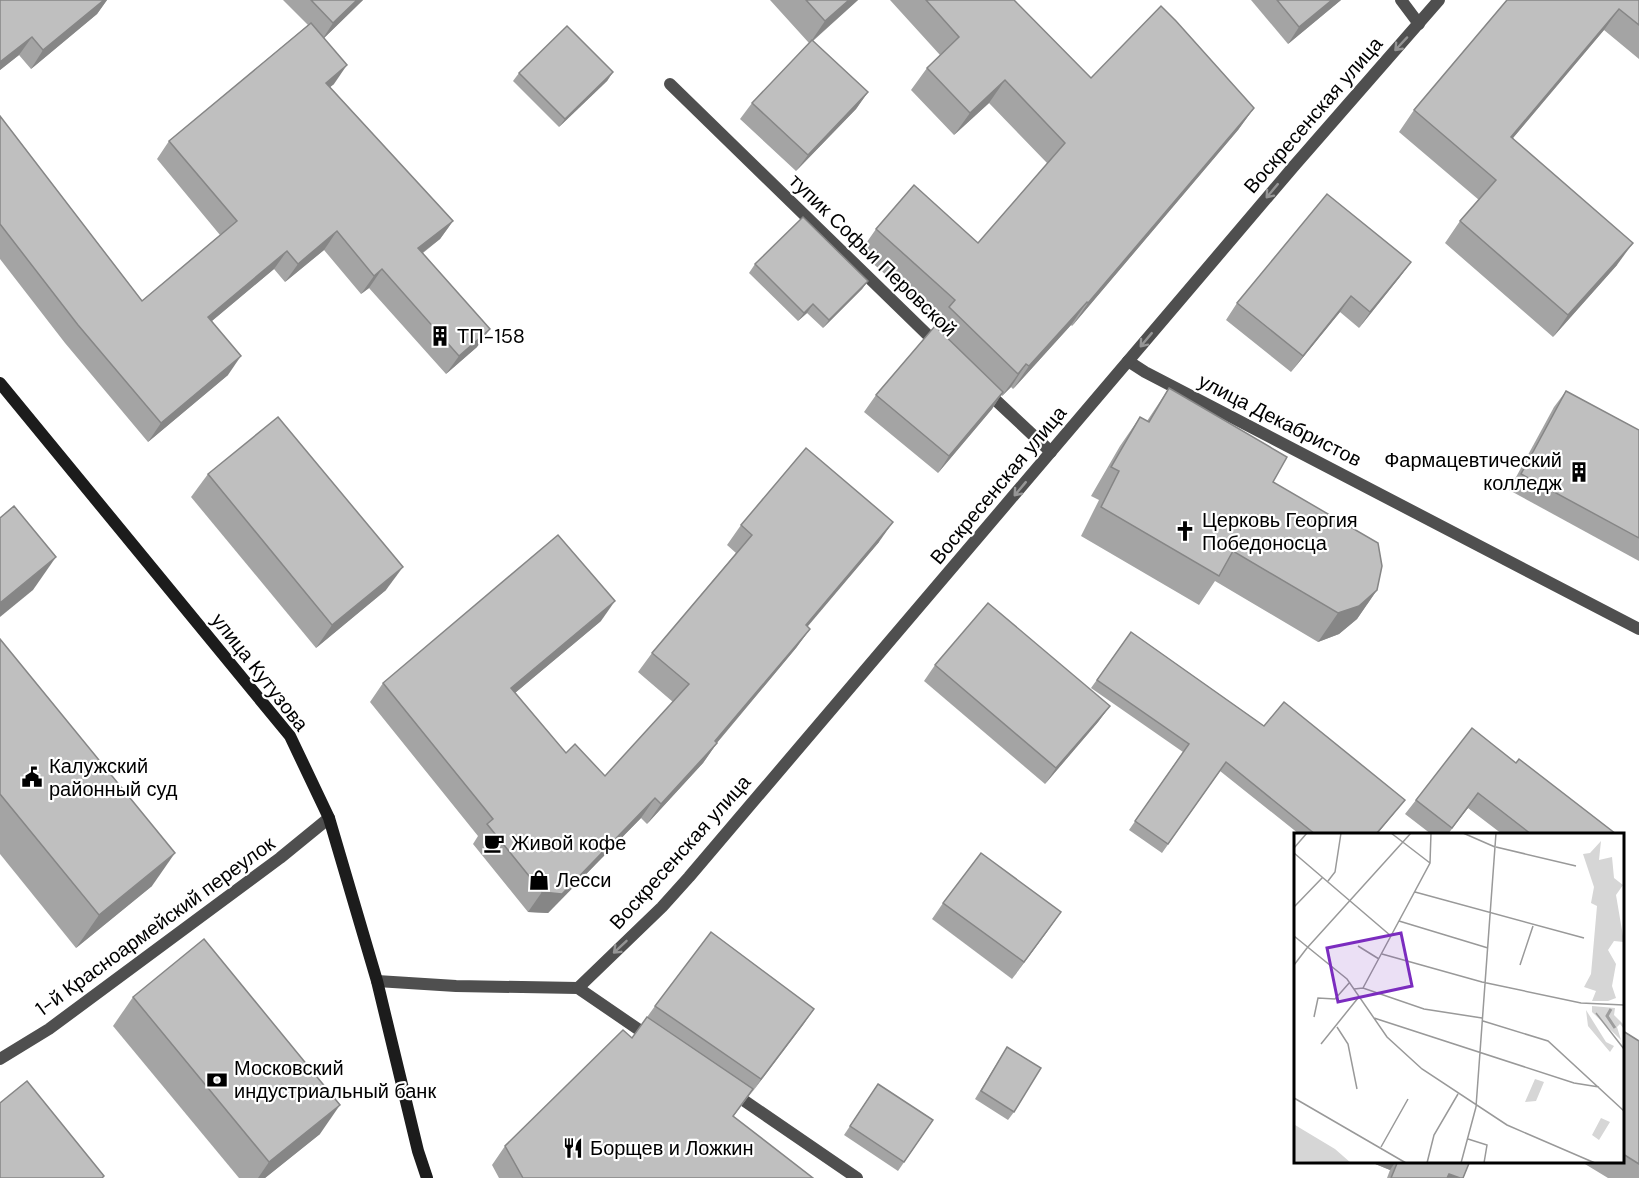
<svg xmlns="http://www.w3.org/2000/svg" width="1639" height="1178" font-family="'DM Sans',sans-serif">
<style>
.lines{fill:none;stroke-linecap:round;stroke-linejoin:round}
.street{stroke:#4f4f4f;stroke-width:12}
.secondary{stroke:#1c1c1c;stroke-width:12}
.wall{fill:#a4a4a4}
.shaded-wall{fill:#868686}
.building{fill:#bfbfbf;stroke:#868686;stroke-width:1.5}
.oneway{stroke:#959595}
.labels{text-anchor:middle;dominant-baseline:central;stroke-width:4.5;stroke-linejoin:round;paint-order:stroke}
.street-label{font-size:20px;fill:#000;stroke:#fff}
.poi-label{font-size:20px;fill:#000;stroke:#fff;text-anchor:start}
.inset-river{fill:none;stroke:#9d9d9d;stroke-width:3}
.inset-road{fill:none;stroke:#999;stroke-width:1.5}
.view{fill:#7b2cbf;fill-opacity:0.15;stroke:#7b2cbf;stroke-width:3}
.inset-edge{fill:none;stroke:#000;stroke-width:3}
</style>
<rect width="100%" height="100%" fill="#fff"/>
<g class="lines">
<g class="street">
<polyline points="1401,0 1419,24"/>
<polyline points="670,84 938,345"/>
<polyline points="1128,361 1145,372 1639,629"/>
<polyline points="987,392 1051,452"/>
<polyline points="377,981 456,986 578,988 651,1038"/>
<polyline points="578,988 662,907 689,877 1294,166 1439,0"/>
<polyline points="0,1059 49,1029 280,858 329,818"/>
<polyline points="733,1093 857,1178"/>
</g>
<polyline class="secondary" points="0,383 290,736 329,818 377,981 418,1151 427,1178"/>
</g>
<g class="wall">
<polygon points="0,0 107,0 97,14 31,69 19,55 0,70"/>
<polygon points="283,0 363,0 324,38 334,84 330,87 453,221 440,239 423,253 477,347 446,374 369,288 361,294 324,250 285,282 274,269 212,321 228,375 148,442 65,343 0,259 0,116 142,301 220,235 157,159 169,141 308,25"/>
<polygon points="770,0 858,0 813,41 868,92 856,109 796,171 740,119 752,103 809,43"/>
<polygon points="890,0 1014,0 1091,78 1254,108 1238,130 1072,326 1071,325 1013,389 1011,387 1002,396 1001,395 992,409 938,473 864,412 876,395 939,322 860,252 876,229 978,243 1048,164 989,103 954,135 911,90 927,68 940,55"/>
<polygon points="1251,0 1341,0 1288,44"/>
<polygon points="1507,0 1639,0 1639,59 1604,30 1513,138 1617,265 1553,337 1445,243 1460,221 1479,200 1399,132 1414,110"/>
<polygon points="613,72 607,81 559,127 513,81 519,73"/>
<polygon points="1411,262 1399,278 1359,328 1340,312 1291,372 1226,320 1237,303"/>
<polygon points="755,264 868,281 862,289 823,328 807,313 798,321 749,273"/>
<polygon points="1169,388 1273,482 1377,590 1357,619 1339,634 1318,642 1215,581 1199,605 1081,536 1099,500 1091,496 1120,446 1140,417 1147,421"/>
<polygon points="1566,391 1639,430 1639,561 1509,490 1554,407"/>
<polygon points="208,474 386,590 316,648 191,497"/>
<polygon points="741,525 879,542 807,626 810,629 796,648 717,743 703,763 647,824 641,818 548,913 528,912 473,844 478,836 370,702 383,683 601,621 515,693 566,753 605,776 673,702 638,672 652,653 736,553 727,545"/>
<polygon points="1131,632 1264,726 1405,800 1377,834 1299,834 1220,771 1162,853 1129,830 1183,752 1091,688"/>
<polygon points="0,639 152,886 76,948 0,854"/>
<polygon points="935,665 1110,706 1098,722 1045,784 924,681"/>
<polygon points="1516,763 1616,834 1502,834 1468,808 1448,834 1431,834 1405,814 1416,800"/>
<polygon points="943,903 1049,929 1012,979 932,919"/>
<polygon points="133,997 320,1134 265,1178 239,1178 113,1026"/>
<polygon points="655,1006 814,1009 733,1117 813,1178 499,1178 492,1165 505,1146 632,1038"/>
<polygon points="1623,1031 1639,1041 1639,1178 1608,1178 1580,1161 1623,1161"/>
<polygon points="1007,1047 1014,1112 1008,1120 975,1099"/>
<polygon points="878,1084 933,1120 898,1171 844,1135"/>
<polygon points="1368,1161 1470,1161 1463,1178 1387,1178 1390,1170"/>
</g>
<g class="shaded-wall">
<polygon points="104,0 107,0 97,14 31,69 43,50"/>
<polygon points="357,0 363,0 322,40 333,23"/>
<polygon points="849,0 858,0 810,43 825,21"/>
<polygon points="1332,0 1341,0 1288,44 1299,27"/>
<polygon points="1619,9 1604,30 1496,158 1511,137"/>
<polygon points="32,37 19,55 0,70 0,62"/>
<polygon points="347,65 334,84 313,101 326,83"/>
<polygon points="613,72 607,81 559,127 565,119"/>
<polygon points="1005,80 989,103 954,135 970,113"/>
<polygon points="868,92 856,109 796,171 808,155"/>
<polygon points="1254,108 1238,130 1072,326 1088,303"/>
<polygon points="453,221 440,239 405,266 418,248"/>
<polygon points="337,231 324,250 285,282 298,264"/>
<polygon points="1633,243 1617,265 1553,337 1568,315"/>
<polygon points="287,251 274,269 195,335 208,317"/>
<polygon points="1411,262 1399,278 1359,328 1370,312"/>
<polygon points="382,269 369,288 361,294 374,276"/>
<polygon points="868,281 862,289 823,328 829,320"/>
<polygon points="1351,296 1340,312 1291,372 1303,356"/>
<polygon points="1087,302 1071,325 1013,389 1029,366"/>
<polygon points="813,304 807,313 798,321 804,313"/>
<polygon points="490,329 477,347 446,374 459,356"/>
<polygon points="241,356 228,375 148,442 161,423"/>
<polygon points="1026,364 1011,387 1002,396 1018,374"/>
<polygon points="1003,392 992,409 938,473 949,456"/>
<polygon points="893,522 879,542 792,645 806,625"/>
<polygon points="56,557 33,590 0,617 0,603"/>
<polygon points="403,567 386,590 316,648 332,625"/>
<polygon points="1377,590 1357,619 1339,634 1318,642 1338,613"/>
<polygon points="615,601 601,621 497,708 511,688"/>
<polygon points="810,629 796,648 709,752 717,743 703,763 647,824 661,804"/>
<polygon points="1110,706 1098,722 1045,784 1056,768"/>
<polygon points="1478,793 1468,808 1447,834 1452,828"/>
<polygon points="655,798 641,818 548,913 528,912 542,892"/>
<polygon points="1405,800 1377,834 1376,834"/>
<polygon points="175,853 152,886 76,948 99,915"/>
<polygon points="1061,912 1049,929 1012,979 1024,962"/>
<polygon points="814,1009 803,1025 750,1095 761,1079"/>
<polygon points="340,1105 320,1134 265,1178 258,1178 269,1162"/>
<polygon points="1368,1161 1396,1161 1390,1170"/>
<polygon points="1449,1174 1460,1178 1446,1178"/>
</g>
<g class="building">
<polygon points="0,0 104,0 43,50 32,37 0,62"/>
<polygon points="311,0 357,0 333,23"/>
<polygon points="806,0 849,0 825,21"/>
<polygon points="926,0 1014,0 1091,78 1161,6 1176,21 1254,108 1088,303 1087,302 1029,366 1026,364 1018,374 949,307 955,300 876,229 914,185 978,243 1065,143 1005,80 970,113 927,68 959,37"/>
<polygon points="1277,0 1332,0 1299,27"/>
<polygon points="1507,0 1639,0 1639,25 1619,9 1511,137 1633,243 1568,315 1460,221 1496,180 1414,110"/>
<polygon points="311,23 347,65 326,83 453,221 418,248 490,329 459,356 382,269 374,276 337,231 298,264 287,251 208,317 241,356 161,423 78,325 0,224 0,116 142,301 237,221 169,141"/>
<polygon points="567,26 613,72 565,119 519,73"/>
<polygon points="812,40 868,92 808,155 752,103"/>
<polygon points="1327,194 1411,262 1370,312 1351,296 1303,356 1237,303"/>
<polygon points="803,217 868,281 829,320 813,304 804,313 755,264"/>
<polygon points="935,326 1003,392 949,456 876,395"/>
<polygon points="1169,388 1287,457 1273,482 1378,543 1382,566 1377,590 1359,606 1338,613 1233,551 1219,576 1101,507 1119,471 1111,467 1140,417 1149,422"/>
<polygon points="1566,391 1639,430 1639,538 1521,474"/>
<polygon points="278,417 403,567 332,625 208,474"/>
<polygon points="806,448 893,522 806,625 810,629 715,741 717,743 661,804 655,798 562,894 542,892 487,824 493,819 383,683 558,535 615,601 511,688 566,753 575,744 605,776 689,684 652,653 752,535 741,525"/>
<polygon points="14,506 56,557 0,603 0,518"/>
<polygon points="988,603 1110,706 1056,768 935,665"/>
<polygon points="1131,632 1264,726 1284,702 1405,800 1376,834 1315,834 1226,762 1168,844 1135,821 1189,744 1097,680"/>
<polygon points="0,639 175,853 99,915 0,794"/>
<polygon points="1472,728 1516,763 1519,759 1616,834 1531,834 1478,793 1452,828 1416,800"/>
<polygon points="981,853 1061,912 1024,962 943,903"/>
<polygon points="711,932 814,1009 761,1079 655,1006"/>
<polygon points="204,939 340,1105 269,1162 133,997"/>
<polygon points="647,1017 753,1089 733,1116 813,1178 523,1178 505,1146 623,1030 632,1038"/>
<polygon points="1623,1031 1639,1041 1639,1164 1623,1154"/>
<polygon points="1007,1047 1041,1068 1014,1112 981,1091"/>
<polygon points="27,1081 104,1176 102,1178 0,1178 0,1103"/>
<polygon points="878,1084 933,1120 904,1162 850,1126"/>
<polygon points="1398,1161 1470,1161 1463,1178 1460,1178 1449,1174 1447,1178 1391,1178"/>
</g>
<defs><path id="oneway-shaft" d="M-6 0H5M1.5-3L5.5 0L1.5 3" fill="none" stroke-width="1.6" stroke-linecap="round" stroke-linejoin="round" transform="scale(1.5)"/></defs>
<g class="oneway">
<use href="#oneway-shaft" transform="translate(1401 44) rotate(133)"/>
<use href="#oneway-shaft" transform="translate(1272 191) rotate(130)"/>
<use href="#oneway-shaft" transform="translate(1146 340) rotate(130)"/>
<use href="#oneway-shaft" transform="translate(1020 489) rotate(130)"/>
<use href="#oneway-shaft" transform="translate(620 947) rotate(137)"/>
</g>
<defs>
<g id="building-bare" transform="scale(1.62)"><path d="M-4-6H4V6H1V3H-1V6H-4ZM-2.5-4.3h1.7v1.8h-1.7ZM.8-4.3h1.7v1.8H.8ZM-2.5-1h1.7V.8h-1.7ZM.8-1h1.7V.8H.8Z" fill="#000" stroke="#fff" stroke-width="2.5" paint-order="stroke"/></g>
<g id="church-bare" transform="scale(1.62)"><path d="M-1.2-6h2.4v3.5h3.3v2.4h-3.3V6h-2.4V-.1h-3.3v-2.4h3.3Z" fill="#000" stroke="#fff" stroke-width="2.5" paint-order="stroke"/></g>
<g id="civic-bare" transform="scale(1.62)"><path d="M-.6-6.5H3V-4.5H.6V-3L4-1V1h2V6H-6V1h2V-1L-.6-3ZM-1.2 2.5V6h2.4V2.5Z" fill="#000" stroke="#fff" stroke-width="2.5" paint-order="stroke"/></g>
<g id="cafe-bare" transform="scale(1.62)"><path d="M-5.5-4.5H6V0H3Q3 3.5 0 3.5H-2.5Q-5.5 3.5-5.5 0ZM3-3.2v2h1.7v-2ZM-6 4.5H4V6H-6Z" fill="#000" stroke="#fff" stroke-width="2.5" paint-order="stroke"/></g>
<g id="shop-bare" transform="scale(1.62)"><path d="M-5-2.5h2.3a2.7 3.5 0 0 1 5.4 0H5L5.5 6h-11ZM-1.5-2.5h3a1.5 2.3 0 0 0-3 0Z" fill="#000" stroke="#fff" stroke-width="2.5" paint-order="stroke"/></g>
<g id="bank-bare" transform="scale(1.62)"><path d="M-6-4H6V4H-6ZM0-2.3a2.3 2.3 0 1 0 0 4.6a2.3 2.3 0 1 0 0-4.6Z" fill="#000" stroke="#fff" stroke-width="2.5" paint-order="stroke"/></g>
<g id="restaurant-bare" transform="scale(1.62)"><path d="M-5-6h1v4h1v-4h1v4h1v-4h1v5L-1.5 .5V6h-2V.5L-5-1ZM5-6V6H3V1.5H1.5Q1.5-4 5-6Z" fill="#000" stroke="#fff" stroke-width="2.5" paint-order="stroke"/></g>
</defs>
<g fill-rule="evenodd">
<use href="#building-bare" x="440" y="336"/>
<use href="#building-bare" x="1579" y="472"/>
<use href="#church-bare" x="1185" y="531"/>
<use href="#civic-bare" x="32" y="777"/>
<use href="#cafe-bare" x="494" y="843"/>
<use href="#shop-bare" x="539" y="880"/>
<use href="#bank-bare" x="217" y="1080"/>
<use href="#restaurant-bare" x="573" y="1148"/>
</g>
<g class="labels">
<g class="street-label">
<text transform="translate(1313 115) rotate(-49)">Воскресенская улица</text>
<text transform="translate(873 255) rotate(44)">тупик Софьи Перовской</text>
<text transform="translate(1280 420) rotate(27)">улица Декабристов</text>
<text transform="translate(998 485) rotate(-50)">Воскресенская улица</text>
<text transform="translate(260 672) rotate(52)">улица Кутузова</text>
<text transform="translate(680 852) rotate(-48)">Воскресенская улица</text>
<text transform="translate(155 926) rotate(-36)">1-й Красноармейский переулок</text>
</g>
<g class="poi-label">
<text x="457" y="336">ТП-158</text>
<text x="1562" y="460" text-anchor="end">Фармацевтический<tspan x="1562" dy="23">колледж</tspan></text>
<text x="1202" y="520">Церковь Георгия<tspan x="1202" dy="23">Победоносца</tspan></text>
<text x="49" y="766">Калужский<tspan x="49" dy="23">районный суд</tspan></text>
<text x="511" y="843">Живой кофе</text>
<text x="556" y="880">Лесси</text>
<text x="234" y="1068">Московский<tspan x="234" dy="23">индустриальный банк</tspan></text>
<text x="590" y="1148">Борщев и Ложкин</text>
</g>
</g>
<g transform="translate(1294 833)">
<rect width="330" height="330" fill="#fff"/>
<path d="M307 8 305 27 318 24 320 45 329 52 322 62 330 109 320 108 314 117 322 131 318 153 322 165 314 168H298L302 158 290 154 297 141 303 73 297 70 300 54 289 21 296 20ZM298 173 321 175 320 182 330 192V196L326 191 323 194 327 207 298 179ZM292 177 312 209 320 213 316 219 294 193ZM241 246 250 249 242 268 231 269ZM307 285 316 289 305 307 298 302ZM1 292 41 316 57 330 0 328Z" fill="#d6d6d6"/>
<path class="inset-river" d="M317 176 313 183 321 195"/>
<path class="inset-road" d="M97 0 136 30M169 0 201 14M202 14 282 33M0 15 13 0M0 20 97 103M34 48 41 39 47 0M121 59 290 105M0 74 29 44M105 88 194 115M0 103 53 146 93 204 128 236 213 292 301 330M64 113 85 126M13 115 117 0M88 121 188 149 287 170 330 172M0 132 13 115M226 132 239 93M69 155 136 30 137 0M60 156 69 155 130 176 188 185M302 180 330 216M20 184 24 165 41 166 56 149M80 185 280 250 305 254M189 188 254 208 330 278M43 194 54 211 63 256M27 211 64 165M0 265 112 330M182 274 202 0M174 306 193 312 190 330M87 314 114 266M133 330 140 302 164 261M167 330 182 274"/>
<path class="view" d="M107 100 118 153 44 169 33 115Z"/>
<rect width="330" height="330" class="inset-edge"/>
</g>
</svg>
